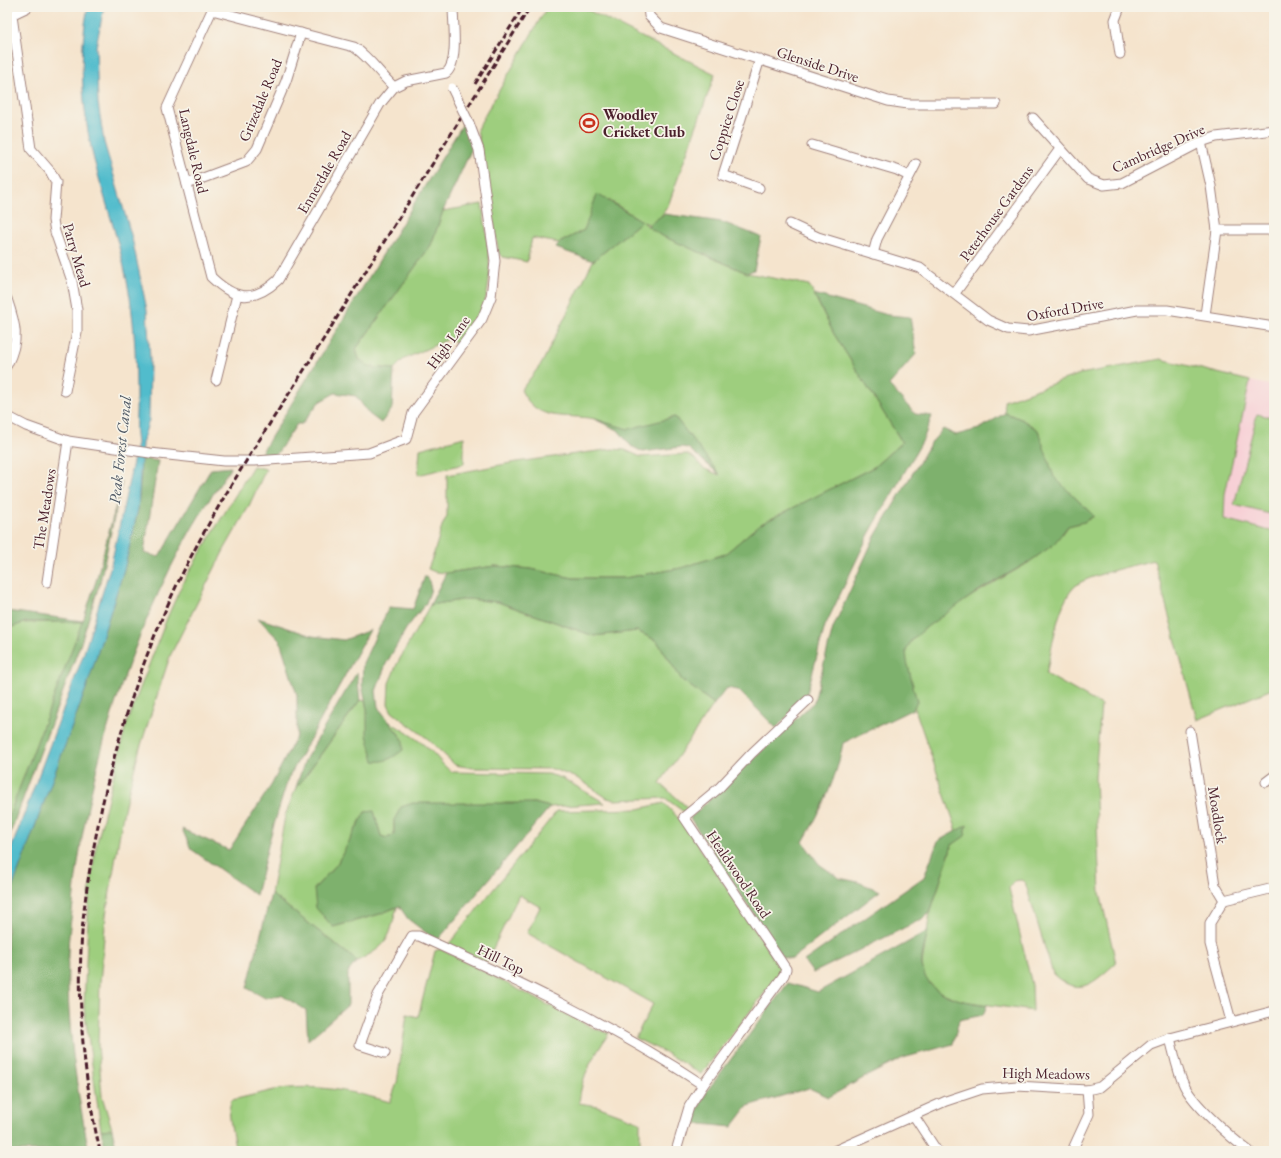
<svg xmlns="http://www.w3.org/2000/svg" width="1281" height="1158" font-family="'EB Garamond',serif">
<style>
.built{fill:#f7cfd5}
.green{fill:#9ece7e;stroke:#747654}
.forest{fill:#7eb16d;stroke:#64684c}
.water{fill:#51bccc;stroke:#4e6e7c}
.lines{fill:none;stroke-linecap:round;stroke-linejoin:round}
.street-casing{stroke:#a0827c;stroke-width:11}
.street{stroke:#fff;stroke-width:9}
.rail{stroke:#4a1f2b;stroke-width:3;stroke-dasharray:6 3;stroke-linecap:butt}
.street-bridge-casing{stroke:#a0827c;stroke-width:11;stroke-linecap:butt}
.street-bridge{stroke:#fff;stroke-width:9}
.labels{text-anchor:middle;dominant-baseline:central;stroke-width:3.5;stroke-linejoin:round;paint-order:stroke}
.street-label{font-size:15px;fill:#4a1f2b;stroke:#f7f3e8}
.poi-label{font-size:15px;font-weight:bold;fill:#4a1f2b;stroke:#f7f3e8;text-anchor:start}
.water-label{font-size:16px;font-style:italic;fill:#4c5663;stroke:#f7f3e8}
</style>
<rect width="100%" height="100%" fill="#f7f3e8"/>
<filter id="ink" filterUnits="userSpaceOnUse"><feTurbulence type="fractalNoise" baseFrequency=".025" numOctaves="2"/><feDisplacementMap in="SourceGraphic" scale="8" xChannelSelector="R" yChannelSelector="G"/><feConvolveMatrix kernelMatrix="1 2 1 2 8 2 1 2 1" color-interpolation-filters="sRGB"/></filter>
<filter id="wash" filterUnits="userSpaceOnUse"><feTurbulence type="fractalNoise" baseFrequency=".012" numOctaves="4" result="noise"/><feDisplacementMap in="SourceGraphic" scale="16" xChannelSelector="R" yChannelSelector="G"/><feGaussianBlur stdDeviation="0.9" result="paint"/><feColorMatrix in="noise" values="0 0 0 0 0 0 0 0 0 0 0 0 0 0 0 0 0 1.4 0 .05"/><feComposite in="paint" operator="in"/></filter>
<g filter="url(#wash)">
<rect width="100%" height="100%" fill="#f5e4cd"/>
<polygon class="built" points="1250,381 1274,386 1274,532 1224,519 1225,494"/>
<g class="green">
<path d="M547 7H582L715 74 668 206 654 226 643 222 660 235 747 273 809 285 834 334 902 442 874 467 759 525 725 554 681 568 625 578H573L531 569 495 566 446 573 435 572 428 569 434 553 442 526 447 516V475L516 462 613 449 625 450 641 457 687 454 694 458 703 468 719 475 675 417C664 420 637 430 627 429 617 428 606 422 595 419 564 413 538 424 521 390L542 363 593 261 642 221 607 199 584 230 559 243 532 238 527 262 503 257 499 254 477 129Z"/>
<path d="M482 204C488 242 497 283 478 318 472 328 464 337 457 345L451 338 404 359 394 369 370 367 359 359 356 349 431 245 443 211Z"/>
<path d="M1161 359 1250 381 1225 494 1224 519 1274 532V691L1272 689 1197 720 1154 560C1132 566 1102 572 1081 582 1058 593 1052 651 1046 674L1101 705 1095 777 1100 893 1116 963C1094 982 1080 999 1053 974L1025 882 1021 880 1014 881 1009 888 1032 985 1033 1011 961 1001 936 990 924 977 922 963 930 913 952 845 964 836 967 826 957 831 914 706 917 702C913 689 904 664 906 651 911 627 1005 577 1028 563 1041 554 1053 542 1065 531L1068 526 1084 522 1094 516 1053 477 1038 430 1021 419 1005 413 1004 401 1080 374Z"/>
<polygon points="1257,414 1274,418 1274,515 1234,505"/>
<polygon points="464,437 464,464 418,475 420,449"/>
<polygon points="253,466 266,469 248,508 224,550 170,656 139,751 124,809 106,915 100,983 98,1044 102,1096 112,1129 101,1130 84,1007 89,897 95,851 126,725 167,618 184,580"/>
<polygon points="468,599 498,602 594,636 637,631 657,641 682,680 714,704 660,783 688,808 684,812 665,798 615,800 607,798 579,779 553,769 473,768 455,765 428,739 392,712 388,704 389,683 397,664 430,605"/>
<polygon points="83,621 7,821 7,628 24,623"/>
<path d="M360 700 365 701 367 709 403 739 388 721C403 730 418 739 430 750 439 758 443 767 453 772L548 774 562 778 605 803 550 807 534 803 394 820V835L387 838 381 836 374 812H365L337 864 314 889 333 927 380 914 397 907C388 941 389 945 357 961L271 894 285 816 295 790Z"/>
<polygon points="664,803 684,824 780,968 777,977 701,1074 664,1052 635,1038 653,1004 527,933 540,907 519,895 486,963 448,945 557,811 638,809"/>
<path d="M440 949 595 1029 609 1033C593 1059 582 1072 579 1103L597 1106 640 1122V1151H235C235 1138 225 1111 232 1100 246 1097 260 1093 274 1090 313 1083 352 1091 390 1102L397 1083 407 1014 418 1017 435 951Z"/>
</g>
<g class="forest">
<polygon points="464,122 473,146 443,211 431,245 356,349 359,359 370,367 394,369 392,409 381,423 369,414 356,396 335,393 319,402 302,424 297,424 276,455 260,455"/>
<polygon points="597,194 642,221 593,261 556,248 559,243 584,230"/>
<polygon points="664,214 722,222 761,237 754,270 747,273 660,235 647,226"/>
<polygon points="814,294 888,315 910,317 916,354 889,385 915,414 932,416 923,440 869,534 825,626 806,697 776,728 738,690 727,688 714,704 682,680 657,641 637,631 594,636 498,602 468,599 430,605 446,573 495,566 531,569 573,578 625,578 681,568 725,554 759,525 874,467 902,442 834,334"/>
<path d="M1005 413 1021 419 1038 430 1054 477 1094 516 1084 522 1068 526 1053 545 1029 562 980 590 928 626 911 641 906 651 907 661 917 702 913 709 843 743C837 778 821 811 803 842L819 864 839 878 858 882 880 891 792 959 782 957 690 818 814 702 833 628 874 538 930 444 943 429 956 435 979 429Z"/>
<polygon points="675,417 720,475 688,448 681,447 643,452 631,446 618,430 594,419 628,429"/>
<path d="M140 458 158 461 144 553 159 557 211 469 231 467C218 487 204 507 192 528 129 637 85 778 73 904 71 920 68 937 68 954 66 1020 76 1087 89 1151H7V902L87 686 125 566 138 509 141 473Z"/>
<polygon points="122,482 100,582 81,643 7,842 7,821 82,622 26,622 7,629 7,611 83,621 96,581"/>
<path d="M425 576 429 581 431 589 426 603 406 629 386 664 376 691 378 707 403 740V750C394 757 385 763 374 761L367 735V709L362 685 363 663 389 607 413 609Z"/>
<polygon points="258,618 312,636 344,640 370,630 288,779 270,838 256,895 191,849 182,829 229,850 272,784 297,735 297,695 280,641"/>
<polygon points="357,672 360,700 295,790 305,760"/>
<polygon points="413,803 534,803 550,807 437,941 408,919 399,906 380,914 333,927 316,908 314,889 337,864 365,812 374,811 381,836 387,838 394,835 394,820 401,807"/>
<polygon points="967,825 965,836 952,845 930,913 924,918 813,973 804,961 924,877 938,841"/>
<polygon points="271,894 357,961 348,972 348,1005 308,1040 306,1010 281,995 265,998 247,988"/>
<path d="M928 931C926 942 921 955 922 965 925 996 962 1001 987 1005L983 1015 959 1020 953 1044 903 1058 867 1076 829 1097 809 1088 748 1106 732 1127 691 1123 707 1091 788 983 818 992Z"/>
<polygon points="112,1129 117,1151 106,1151 101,1130"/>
</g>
<path class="water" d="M88 7H104L96 47 98 103 104 142 132 238 147 310 150 359 149 420 142 443 138 509 125 566 87 686 7 902V860L83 656 111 565 137 443C134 428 137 413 136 398 136 365 135 330 130 298 123 251 106 206 94 160 82 113 78 54 88 7Z"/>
</g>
<g filter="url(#ink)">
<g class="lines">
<g class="street-casing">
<g id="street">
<path d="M212 7V10L167 108 211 277C235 300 253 303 278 280L380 104 394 87 406 81 446 73C459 63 453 23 453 7"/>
<polyline points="648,7 649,16 661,28 888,101 908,104 996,104"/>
<polyline points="1120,7 1115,20 1120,54"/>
<path d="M212 10 354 47C370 58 380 74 394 87"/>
<polyline points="12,16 31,149 50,171 56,182 53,220 55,232 72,281 77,310 77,332 65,391"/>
<polyline points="7,17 28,7"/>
<polyline points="1033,118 1088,179 1104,185 1122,183 1201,142 1216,137 1274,130"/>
<polyline points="1201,142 1211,186 1217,230 1205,315"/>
<polyline points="812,145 897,170 909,176"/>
<polyline points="187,184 246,162 257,149 286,81 301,33"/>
<polyline points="759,188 723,175 760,59"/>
<polyline points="790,224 818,237 920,268 988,320 1008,329 1028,331 1137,310 1167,310 1274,327"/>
<polyline points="1217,230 1274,230"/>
<polyline points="873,254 877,239 916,164"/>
<polyline points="955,293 1060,149"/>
<path d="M7 299C16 325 20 340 7 365"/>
<polyline points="216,380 237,295"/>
<polyline points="7,416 26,426 68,441 150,453 224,461 255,461 369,453 406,439 413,413 482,319 491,297 495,261 479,150 469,123"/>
<polyline points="47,582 68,441"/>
<polyline points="1190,731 1215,885 1224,900"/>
<polyline points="1266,782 1274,776"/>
<polyline points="1231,1021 1210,944 1210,923 1224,900 1274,888"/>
<path d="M1170 1038C1174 1053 1177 1071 1184 1085 1193 1104 1231 1138 1249 1151"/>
<path d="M385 1053 360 1045 378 995 412 936H419C516 980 614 1026 703 1085"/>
<polyline points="914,1116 937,1151"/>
<polyline points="676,1151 689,1107 703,1085 784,975 786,969 684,817 719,788 752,753 808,700"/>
<polyline points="834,1151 946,1101 982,1089 1017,1086 1087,1090 1100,1087 1151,1045 1170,1038 1274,1011"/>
<polyline points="1072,1151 1089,1114 1087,1090"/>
</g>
</g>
<use href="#street" class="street"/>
<g class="rail">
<polyline points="475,84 523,7"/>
<path d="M100 1151C85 1086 78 1017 81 950 83 901 92 854 102 806 119 732 142 660 174 591 215 503 272 422 323 340 392 229 461 118 530 7"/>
</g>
<g class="street-bridge-casing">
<polyline id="street-bridge" points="452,88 469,123"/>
</g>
<use href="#street-bridge" class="street-bridge"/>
</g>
</g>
<defs>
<g id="stadium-ring" transform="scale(1)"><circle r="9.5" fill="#f7f3e8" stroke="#c8321e" stroke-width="1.5"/><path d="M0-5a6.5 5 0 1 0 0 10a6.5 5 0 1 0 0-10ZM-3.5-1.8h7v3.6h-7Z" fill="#c8321e"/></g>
</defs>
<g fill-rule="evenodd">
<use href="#stadium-ring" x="589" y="123"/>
</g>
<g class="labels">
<g class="street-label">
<text transform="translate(818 64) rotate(18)">Glenside Drive</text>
<text transform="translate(260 100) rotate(-67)">Grizedale Road</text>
<text transform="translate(726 120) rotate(-72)">Coppice Close</text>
<text transform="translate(1158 148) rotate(-24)">Cambridge Drive</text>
<text transform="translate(194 151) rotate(77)">Langdale Road</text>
<text transform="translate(324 172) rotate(-60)">Ennerdale Road</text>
<text transform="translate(996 213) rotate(-54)">Peterhouse Gardens</text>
<text transform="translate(77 255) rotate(74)">Parry Mead</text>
<text transform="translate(1065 309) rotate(-10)">Oxford Drive</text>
<text transform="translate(448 342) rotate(-54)">High Lane</text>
<text transform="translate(44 509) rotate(-81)">The Meadows</text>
<text transform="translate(1218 815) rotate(81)">Moadlock</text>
<text transform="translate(739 874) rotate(56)">Healdwood Road</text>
<text transform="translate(501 959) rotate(26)">Hill Top</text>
<text transform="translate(1046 1073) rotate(1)">High Meadows</text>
</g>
<g class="poi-label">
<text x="603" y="114">Woodley<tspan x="603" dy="17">Cricket Club</tspan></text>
</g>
<g class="water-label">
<text transform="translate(120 450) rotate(-84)">Peak Forest Canal</text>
</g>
</g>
<rect width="1281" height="1158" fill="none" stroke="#f7f3e8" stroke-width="24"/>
</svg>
